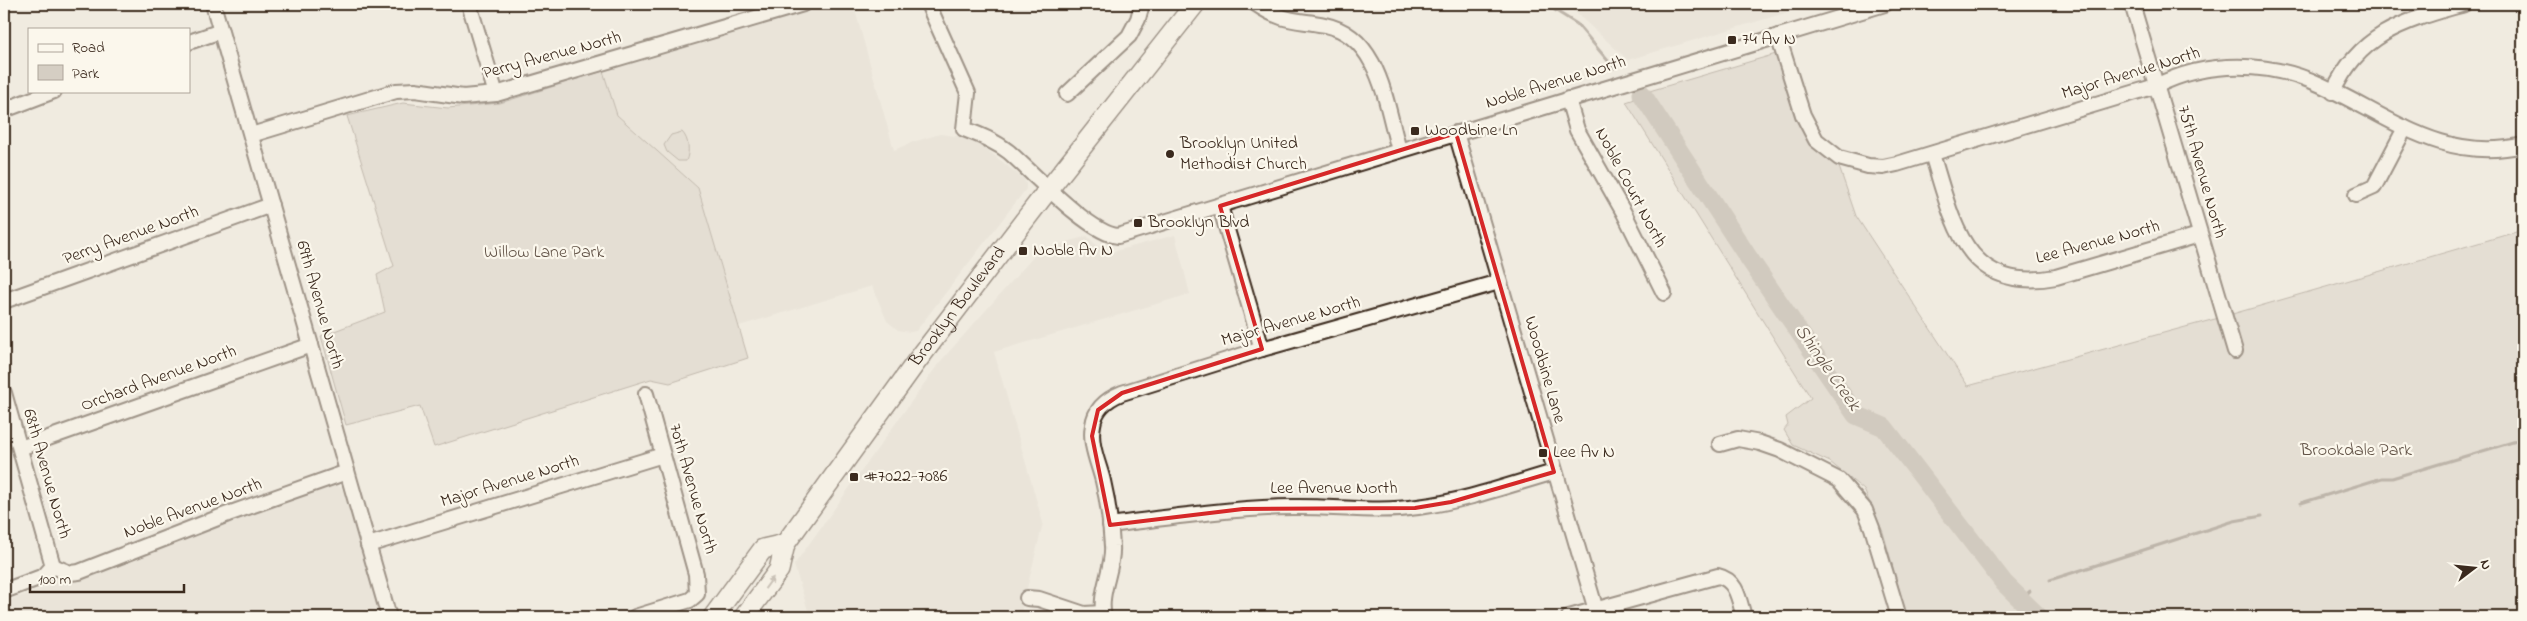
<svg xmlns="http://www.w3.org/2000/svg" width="2527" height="621" font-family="'Indie Flower',sans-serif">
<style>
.built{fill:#e2dcd1}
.green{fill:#d5cec3;stroke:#887c70}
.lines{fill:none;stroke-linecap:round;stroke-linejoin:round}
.stream{stroke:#7f7367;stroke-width:3}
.river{stroke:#aca397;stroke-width:19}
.minor-casing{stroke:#3b2a1e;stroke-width:18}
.major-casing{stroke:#3b2a1e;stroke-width:22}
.minor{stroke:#fbf7ec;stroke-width:14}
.major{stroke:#fbf7ec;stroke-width:19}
.oneway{fill:#9b9085}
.marked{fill:none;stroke:#d62828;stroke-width:4;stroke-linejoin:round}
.poi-dot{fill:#3b2a1e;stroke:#fbf7ec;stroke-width:2}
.labels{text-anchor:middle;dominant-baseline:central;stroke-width:4.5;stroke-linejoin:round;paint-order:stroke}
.poi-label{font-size:18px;fill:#3b2a1e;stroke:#fbf7ec;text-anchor:start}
.street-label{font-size:18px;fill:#3b2a1e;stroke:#fbf7ec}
.park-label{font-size:18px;fill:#625347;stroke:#fbf7ec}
.water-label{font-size:19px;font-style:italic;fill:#635448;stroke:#fbf7ec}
</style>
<rect width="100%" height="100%" fill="#f0ebe0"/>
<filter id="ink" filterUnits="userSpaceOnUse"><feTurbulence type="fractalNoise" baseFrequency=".02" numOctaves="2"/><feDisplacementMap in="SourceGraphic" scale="10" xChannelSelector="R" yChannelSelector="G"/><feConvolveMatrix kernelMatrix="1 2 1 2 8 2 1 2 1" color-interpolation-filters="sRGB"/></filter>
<g filter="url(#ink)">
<g class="built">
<polygon points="832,4 848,4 855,10 894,150 913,142 940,134 963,137 981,145 1024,179 1026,184 1026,189 916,331 910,332 898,330 887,321 872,286 739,326 698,188 617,115 603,71"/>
<polygon points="1561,4 1815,4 1628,60 1576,13"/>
<polygon points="1175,235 1190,294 994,352 1043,523 1020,617 810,617 794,565 939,363 1035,255 1041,250 1087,236 1097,246 1112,252"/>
<polygon points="337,485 343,490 381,617 4,617 4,602 50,586 58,577 70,577"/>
</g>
<g class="green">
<polygon points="1776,54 1795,115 1838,164 1856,216 1968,386 2215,319 2523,230 2523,617 1907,617 1883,532 1864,490 1830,462 1793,445 1784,430 1788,425 1786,417 1811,398 1626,102 1641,97 1639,94"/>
<polygon points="603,71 617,115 698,188 748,358 670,383 651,379 434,447 420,406 346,425 321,336 385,312 377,275 394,266 347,116 403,103 448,108 500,103"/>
<path d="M682 132C689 139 690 152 686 161H678L667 152 664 145 671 135Z"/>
</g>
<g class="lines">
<g class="stream">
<polyline points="1545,4 1577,24 1614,68"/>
<polyline points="2301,503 2382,478 2392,478 2523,439"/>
<polyline points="2050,580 2234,521 2262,516"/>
<polyline points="2020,600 2030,591"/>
</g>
<polyline class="river" points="1642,94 1746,254 1856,415 1884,427 2004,583 2039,617"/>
<g class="minor-casing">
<g id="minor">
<polyline points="213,4 389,617"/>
<polyline points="469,4 496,94"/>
<path d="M928 4 968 93 964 129C980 135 995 141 1009 152 1032 172 1090 234 1118 236L1885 4"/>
<path d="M1256 4C1284 23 1295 19 1325 25 1380 36 1386 106 1399 150"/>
<polyline points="2132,4 2235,351"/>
<path d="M1778 36 1803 115 1816 140 1839 158 1868 166 1883 167 1897 164 2156 86C2207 60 2269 61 2321 85 2389 116 2444 164 2523 145"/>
<polyline points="189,42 221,31"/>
<path d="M2333 92C2360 32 2406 21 2464 4"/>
<polyline points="1067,94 1129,36 1138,19 1142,4"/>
<polyline points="1568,99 1577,130 1624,213 1664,293"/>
<polyline points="4,110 54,91"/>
<polyline points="1456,133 1598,617"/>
<polyline points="251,135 396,91 415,90 463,97 496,94 803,4"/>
<path d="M1932 154C1953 221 1964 294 2056 277L2199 235"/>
<polyline points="2356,195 2374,187 2405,128"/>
<polyline points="1220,206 1262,349"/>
<polyline points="4,301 271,205"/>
<polyline points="4,393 53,566"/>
<polyline points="1720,444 1738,439 1760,443 1780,450 1839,480 1865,510 1872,528 1899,617"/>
<polyline points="20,448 311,345"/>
<path d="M1110 525C1171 517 1231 508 1292 507 1334 506 1376 513 1418 507 1465 501 1509 485 1554 472"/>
<polyline points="368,545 663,455"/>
<polyline points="53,566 70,573 79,572 228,514 347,472"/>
<polyline points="4,591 44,576 53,566"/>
<polyline points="1027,598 1039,599 1084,614 1103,613"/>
<polyline points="635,617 690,600 697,594 696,574 646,394"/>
<path d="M1104 617C1098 593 1114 569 1112 546 1111 525 1108 502 1103 481 1099 464 1089 444 1093 425 1095 409 1107 399 1122 393L1262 349 1499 282"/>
<path d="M1569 617 1718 576C1737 580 1739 600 1744 617"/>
</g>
</g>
<g class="major-casing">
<g id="major">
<polyline points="713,617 763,549 785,544"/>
<path id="s1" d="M744 617 779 570 785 544 917 361 1041 199 1195 4"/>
</g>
</g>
<use href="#minor" class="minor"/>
<use href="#major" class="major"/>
</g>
<defs><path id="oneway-solid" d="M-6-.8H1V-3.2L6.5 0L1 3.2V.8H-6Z" transform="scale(1.25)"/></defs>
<use class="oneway" href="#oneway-solid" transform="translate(769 583) rotate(-54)"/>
</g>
<path d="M0 0H2527V621H0ZM1456 133 1554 472 1451 502 1415 508 1243 509 1110 525 1092 436 1098 410 1122 393 1262 349 1220 206Z" fill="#f0ebe0" fill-opacity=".55" fill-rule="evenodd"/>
<path class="marked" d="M1456 133 1554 472 1451 502 1415 508 1243 509 1110 525 1092 436 1098 410 1122 393 1262 349 1220 206Z"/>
<g class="poi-dot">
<rect x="1727" y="35" width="10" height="10" rx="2.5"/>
<rect x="1410" y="126" width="10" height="10" rx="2.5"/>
<circle cx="1170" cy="154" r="5"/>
<rect x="1133" y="218" width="10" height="10" rx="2.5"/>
<rect x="1018" y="246" width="10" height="10" rx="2.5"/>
<rect x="1538" y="448" width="10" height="10" rx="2.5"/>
<rect x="849" y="472" width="10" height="10" rx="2.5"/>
</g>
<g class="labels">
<g class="poi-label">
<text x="1742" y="40">74 Av N</text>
<text x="1425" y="131">Woodbine Ln</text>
<text x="1180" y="144">Brooklyn United<tspan x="1180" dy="21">Methodist Church</tspan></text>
<text x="1148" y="223">Brooklyn Blvd</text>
<text x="1033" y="251">Noble Av N</text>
<text x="1553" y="453">Lee Av N</text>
<text x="864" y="477">#7022-7086</text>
</g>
<g class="street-label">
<text transform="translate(552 56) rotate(-15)">Perry Avenue North</text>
<text transform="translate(2131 74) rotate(-17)">Major Avenue North</text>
<text transform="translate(1556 83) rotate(-17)">Noble Avenue North</text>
<text transform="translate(2201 172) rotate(74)">75th Avenue North</text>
<text transform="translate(1630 188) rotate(62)">Noble Court North</text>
<text transform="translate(131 236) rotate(-20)">Perry Avenue North</text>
<text transform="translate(2098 243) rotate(-15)">Lee Avenue North</text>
<text transform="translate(319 305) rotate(74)">69th Avenue North</text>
<text stroke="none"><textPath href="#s1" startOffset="379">Brooklyn Boulevard</textPath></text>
<text transform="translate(1291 322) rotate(-16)">Major Avenue North</text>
<text transform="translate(1544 370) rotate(74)">Woodbine Lane</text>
<text transform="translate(159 379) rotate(-20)">Orchard Avenue North</text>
<text transform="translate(46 474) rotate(74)">68th Avenue North</text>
<text transform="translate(510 482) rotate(-17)">Major Avenue North</text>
<text transform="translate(692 489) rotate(74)">70th Avenue North</text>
<text x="1334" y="489">Lee Avenue North</text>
<text transform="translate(193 509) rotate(-20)">Noble Avenue North</text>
</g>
<g class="park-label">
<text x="544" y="253">Willow Lane Park</text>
<text x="2356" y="451">Brookdale Park</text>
</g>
<g class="water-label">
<text transform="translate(1827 368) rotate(55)">Shingle Creek</text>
</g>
</g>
<rect width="2527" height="621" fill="none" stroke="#fbf7ec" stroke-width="20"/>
<rect x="10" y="10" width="2507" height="601" fill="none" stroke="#3b2a1e" stroke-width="2" filter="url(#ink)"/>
<rect x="28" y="28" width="162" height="65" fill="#fbf7ec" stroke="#aea59a"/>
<rect x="38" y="44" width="25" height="8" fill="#fbf7ec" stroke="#aea59a"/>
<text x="72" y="52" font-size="15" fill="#3b2a1e">Road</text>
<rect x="38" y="65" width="25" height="15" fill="#d5cec3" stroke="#aea59a"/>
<text x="72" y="78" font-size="15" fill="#3b2a1e">Park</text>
<g transform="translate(2474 568) rotate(74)" stroke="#fbf7ec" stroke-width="4" paint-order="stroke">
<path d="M0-4L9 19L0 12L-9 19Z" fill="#3b2a1e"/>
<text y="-8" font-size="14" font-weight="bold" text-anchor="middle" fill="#3b2a1e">N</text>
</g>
<path d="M30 584v8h154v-8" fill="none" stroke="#3b2a1e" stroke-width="2.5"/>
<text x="38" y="584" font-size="15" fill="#3b2a1e" stroke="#fbf7ec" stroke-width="4" paint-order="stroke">100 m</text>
</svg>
